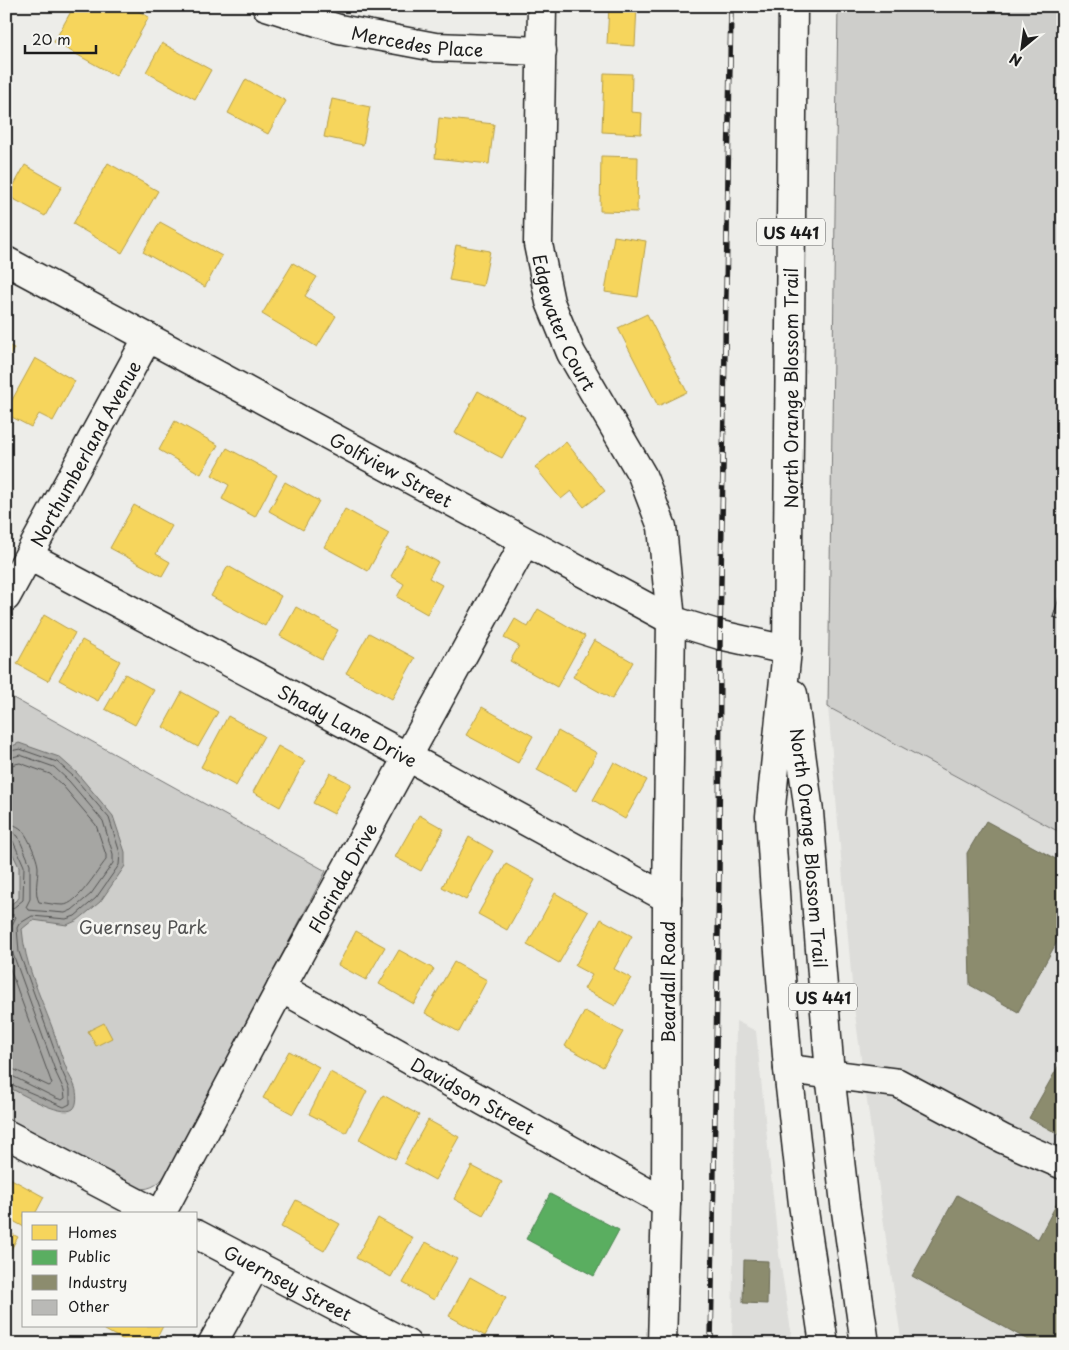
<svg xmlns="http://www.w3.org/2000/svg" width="1069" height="1350" font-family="'Playpen Sans',sans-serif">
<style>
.built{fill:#ddddda}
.green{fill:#cececb;stroke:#757574}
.water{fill:#a6a6a3;stroke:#6f6f6d}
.homes{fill:#f6d55c;stroke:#b59e49}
.public{fill:#5aae61;stroke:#47824c}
.industry{fill:#8c8c6e;stroke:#6a6a55}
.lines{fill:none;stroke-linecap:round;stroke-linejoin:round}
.shore{stroke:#535352;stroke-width:1}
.building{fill:#b9b9b6;stroke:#1c1c1c}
.minor-casing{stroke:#1c1c1c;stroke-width:31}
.major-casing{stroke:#1c1c1c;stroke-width:31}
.minor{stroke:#f6f6f2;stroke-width:28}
.major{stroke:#f6f6f2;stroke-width:28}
.rail-casing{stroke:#1c1c1c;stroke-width:5.5}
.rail{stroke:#f6f6f2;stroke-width:4;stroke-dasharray:11;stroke-linecap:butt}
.labels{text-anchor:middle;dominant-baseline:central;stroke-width:5;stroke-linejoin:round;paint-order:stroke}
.shield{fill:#f6f6f2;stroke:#5d5d5c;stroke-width:1}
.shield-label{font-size:16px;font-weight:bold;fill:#1c1c1c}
.street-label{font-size:18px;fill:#1c1c1c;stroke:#f6f6f2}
.park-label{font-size:18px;fill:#515151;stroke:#f6f6f2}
</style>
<rect width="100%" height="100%" fill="#edede9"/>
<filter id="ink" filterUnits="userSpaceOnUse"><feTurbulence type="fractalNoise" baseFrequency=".02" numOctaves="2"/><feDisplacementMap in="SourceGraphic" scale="10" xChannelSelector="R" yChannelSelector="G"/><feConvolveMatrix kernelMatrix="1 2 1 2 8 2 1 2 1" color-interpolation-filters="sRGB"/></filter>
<g filter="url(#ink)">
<g class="built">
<polygon points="828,707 1063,834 1063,1344 902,1344 887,1246 854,1007"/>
<polygon points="736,1021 756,1031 779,1254 793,1344 732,1344"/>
</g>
<g class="green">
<polygon points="838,6 1063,6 1063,834 828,707"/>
<path d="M6 694 326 871 169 1169C161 1183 153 1190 136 1189L6 1119Z"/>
</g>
<path class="water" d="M19 743 59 757 77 773 113 816 125 852V866L100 902 78 920 67 925 33 920 22 929C25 965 39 993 52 1027 57 1041 61 1056 67 1070 69 1076 73 1081 75 1087 77 1093 78 1105 73 1109 61 1118 19 1092 6 1086V903L10 905 19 898V867L6 840V749Z"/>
<g class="homes">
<polygon points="74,6 129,6 149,17 116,76 54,42"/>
<polygon points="609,6 637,6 635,46 607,44"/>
<polygon points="162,43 211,70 195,99 146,72"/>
<polygon points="604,73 632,74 631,112 642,113 641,134 602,132"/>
<polygon points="246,79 286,101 268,134 228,113"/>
<polygon points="332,99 370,107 363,145 324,137"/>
<polygon points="439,118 494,124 489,164 435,158"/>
<polygon points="601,156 638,157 637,212 600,211"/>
<polygon points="108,163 158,191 122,253 73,224"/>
<polygon points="25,165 62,186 45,216 8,196"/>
<polygon points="160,222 222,256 205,287 143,252"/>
<polygon points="614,236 646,241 638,297 605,292"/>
<polygon points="456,245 490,251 483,286 449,280"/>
<polygon points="293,263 317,277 305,296 336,316 317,347 262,314"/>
<polygon points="647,314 687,392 658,406 618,328"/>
<polygon points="6,344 14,348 6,363"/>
<polygon points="35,358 75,381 53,421 39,414 31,427 6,414 6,411"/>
<polygon points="478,391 525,417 502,458 455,433"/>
<polygon points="175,421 218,445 201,474 159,450"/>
<polygon points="566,442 605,491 584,507 571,491 561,499 535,467"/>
<polygon points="227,448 277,475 255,517 222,499 229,485 212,475"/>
<polygon points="285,482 319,501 303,530 269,511"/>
<polygon points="134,505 172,526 156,554 170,562 162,576 110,548"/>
<polygon points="345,509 389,533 368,571 324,547"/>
<polygon points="6,512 11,515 6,523"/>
<polygon points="408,546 438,562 429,578 442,585 427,614 397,597 404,584 391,576"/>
<polygon points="228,566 281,596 265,626 211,596"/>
<polygon points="296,607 338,630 322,659 280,636"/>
<polygon points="538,609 585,636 557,687 510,661 519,646 504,638 515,619 528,627"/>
<polygon points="44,615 75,633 48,681 17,664"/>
<polygon points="369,633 415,658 392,699 346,673"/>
<polygon points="82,640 120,661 98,701 59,680"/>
<polygon points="594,640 633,662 612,699 573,677"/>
<polygon points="125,674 154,690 135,725 105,709"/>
<polygon points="182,692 218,712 198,747 163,727"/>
<polygon points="482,707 533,736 518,763 466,735"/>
<polygon points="228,716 264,736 236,786 201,767"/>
<polygon points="558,731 597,753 576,791 537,770"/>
<polygon points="278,746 305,761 280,807 253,792"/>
<polygon points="614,762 647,780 625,819 593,800"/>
<polygon points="330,773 351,784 334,814 313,803"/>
<polygon points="419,815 444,829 421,871 395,857"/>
<polygon points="469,837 493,851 466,900 442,887"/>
<polygon points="506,864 535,880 507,930 478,914"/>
<polygon points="555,893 588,912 559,963 527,945"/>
<polygon points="601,919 632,936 614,969 631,978 615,1006 584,989 592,975 575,966"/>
<polygon points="356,931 385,947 366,980 338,965"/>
<polygon points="399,950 434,969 414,1004 379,984"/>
<polygon points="454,962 487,980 459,1032 425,1013"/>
<polygon points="585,1011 623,1032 603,1067 565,1046"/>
<polygon points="104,1023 112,1038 96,1046 88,1031"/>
<polygon points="289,1051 319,1067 293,1114 263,1098"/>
<polygon points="330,1072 367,1091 346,1133 309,1114"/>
<polygon points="383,1095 419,1115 395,1159 359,1139"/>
<polygon points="428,1120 459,1137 435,1180 404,1163"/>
<polygon points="472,1166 502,1182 483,1215 454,1199"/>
<polygon points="6,1176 44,1197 35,1214 24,1214 24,1227 6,1217"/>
<polygon points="296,1200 340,1224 324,1251 281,1227"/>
<polygon points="378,1218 413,1238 391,1277 356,1258"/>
<polygon points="6,1231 18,1237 6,1258"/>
<polygon points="426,1242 457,1259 434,1300 403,1283"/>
<polygon points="470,1277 506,1297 485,1336 449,1316"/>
<polygon points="98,1326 163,1326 154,1344 130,1344"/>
</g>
<polygon class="public" points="550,1194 619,1230 594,1276 526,1239"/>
<g class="industry">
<polygon points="986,821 1063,863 1063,931 1018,1012 970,985 967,853"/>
<polygon points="1063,1058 1063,1129 1060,1135 1029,1118"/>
<polygon points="1063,1192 1063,1344 1035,1344 912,1276 957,1195 1038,1239"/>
<polygon points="744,1260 768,1261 767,1304 743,1303"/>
</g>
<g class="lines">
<g class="shore">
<polyline points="6,752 20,749 57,762 73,776 109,818 120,853 119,865 96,898 75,916 66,919 32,916 19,924 17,928 19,952 62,1071 70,1089 70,1104 64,1107 6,1082"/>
<polyline points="6,759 20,755 54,767 69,781 103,821 113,854 113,863 91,894 72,910 65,913 28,910 26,907 30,899 30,864 18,836 12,832 6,831"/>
<path d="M6 766 20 763 50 774 63 786 96 825 106 855V860C97 871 77 905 63 905 55 905 47 903 39 902 34 892 38 879 38 868 38 859 27 834 21 829 16 825 12 824 6 824"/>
<polyline points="6,838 13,841 24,866 23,900 12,909 6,908"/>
<polyline points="6,915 14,915 16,917 10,929 13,954 56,1073 64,1090 65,1098 62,1100 56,1098 12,1076 6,1076"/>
<polyline points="6,958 52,1084 49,1086 15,1070 6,1068"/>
</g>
</g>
<polygon class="building" points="1061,592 1063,592 1063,620 1053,617"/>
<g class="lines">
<g class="minor-casing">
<g id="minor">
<path id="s1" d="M266 6 339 29 435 47 542 51"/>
<path id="s2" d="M542 6 538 244 550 302 571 353 642 475 662 527 671 620 667 898 666 1203 662 1344"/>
<path id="s3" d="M6 261 671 620 720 635 787 650"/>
<path id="s4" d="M29 556 408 757 667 898"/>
<path id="s5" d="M6 597 148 337"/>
<path id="s6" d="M281 988 666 1203"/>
<polyline points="788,1069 898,1083 1003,1139 1063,1165"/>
<polyline points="6,1134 158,1214"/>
<path id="s7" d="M161 1214 281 988 525 542"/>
<path id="s8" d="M196 1234 407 1344"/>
<polyline points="212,1344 256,1265"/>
</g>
</g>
<g class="major-casing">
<g id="major">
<polyline points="793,6 787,650 770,816 778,938 788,1069 803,1204 824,1344"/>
<path id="s9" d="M793 694 809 812 830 1074 845 1204 865 1344"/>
</g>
</g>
<use href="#minor" class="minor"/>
<use href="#major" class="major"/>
<g class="rail-casing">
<polyline id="rail" points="711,1344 719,875 720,635 731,6"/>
</g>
<use href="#rail" class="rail"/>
</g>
</g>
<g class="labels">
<g class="shield">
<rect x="757" y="218.5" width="68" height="27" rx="4"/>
<rect x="789" y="983.5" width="68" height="27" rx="4"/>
</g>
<g class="shield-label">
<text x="791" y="232">US 441</text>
<text x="823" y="997">US 441</text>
</g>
<g class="street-label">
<text stroke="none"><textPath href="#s1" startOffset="156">Mercedes Place</textPath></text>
<text stroke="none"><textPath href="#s2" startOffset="321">Edgewater Court</textPath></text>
<text transform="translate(790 388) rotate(-90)">North Orange Blossom Trail</text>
<text stroke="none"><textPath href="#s5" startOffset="164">Northumberland Avenue</textPath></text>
<text stroke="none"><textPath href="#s3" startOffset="438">Golfview Street</textPath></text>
<text stroke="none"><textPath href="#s4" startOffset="361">Shady Lane Drive</textPath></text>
<text stroke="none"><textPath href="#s9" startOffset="155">North Orange Blossom Trail</textPath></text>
<text stroke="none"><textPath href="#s7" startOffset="382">Florinda Drive</textPath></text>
<text transform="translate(667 982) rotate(-90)">Beardall Road</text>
<text stroke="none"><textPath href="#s6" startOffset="220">Davidson Street</textPath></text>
<text stroke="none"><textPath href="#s8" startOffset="104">Guernsey Street</textPath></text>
</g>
<g class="park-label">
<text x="143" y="926">Guernsey Park</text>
</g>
</g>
<rect width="1069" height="1350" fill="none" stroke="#f6f6f2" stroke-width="25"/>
<rect x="12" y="12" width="1044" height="1325" fill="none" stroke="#1c1c1c" stroke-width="2" filter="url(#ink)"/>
<rect x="22" y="1212" width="175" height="115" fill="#f6f6f2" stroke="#9f9f9c"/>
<rect x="32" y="1225" width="25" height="15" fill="#f6d55c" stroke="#9f9f9c"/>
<text x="68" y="1238" font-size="15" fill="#1c1c1c">Homes</text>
<rect x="32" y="1250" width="25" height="15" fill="#5aae61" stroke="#9f9f9c"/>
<text x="68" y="1262" font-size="15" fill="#1c1c1c">Public</text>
<rect x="32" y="1275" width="25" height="15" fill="#8c8c6e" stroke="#9f9f9c"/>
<text x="68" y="1288" font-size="15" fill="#1c1c1c">Industry</text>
<rect x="32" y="1300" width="25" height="15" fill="#b9b9b6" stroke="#9f9f9c"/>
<text x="68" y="1312" font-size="15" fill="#1c1c1c">Other</text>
<g transform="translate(1022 48) rotate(209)" stroke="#f6f6f2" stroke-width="4" paint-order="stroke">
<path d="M0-4L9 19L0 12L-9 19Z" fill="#1c1c1c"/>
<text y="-8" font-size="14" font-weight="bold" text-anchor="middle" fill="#1c1c1c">N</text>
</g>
<path d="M25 45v8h71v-8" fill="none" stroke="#1c1c1c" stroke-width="2.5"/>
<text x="32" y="45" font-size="15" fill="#1c1c1c" stroke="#f6f6f2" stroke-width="4" paint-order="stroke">20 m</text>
</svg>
